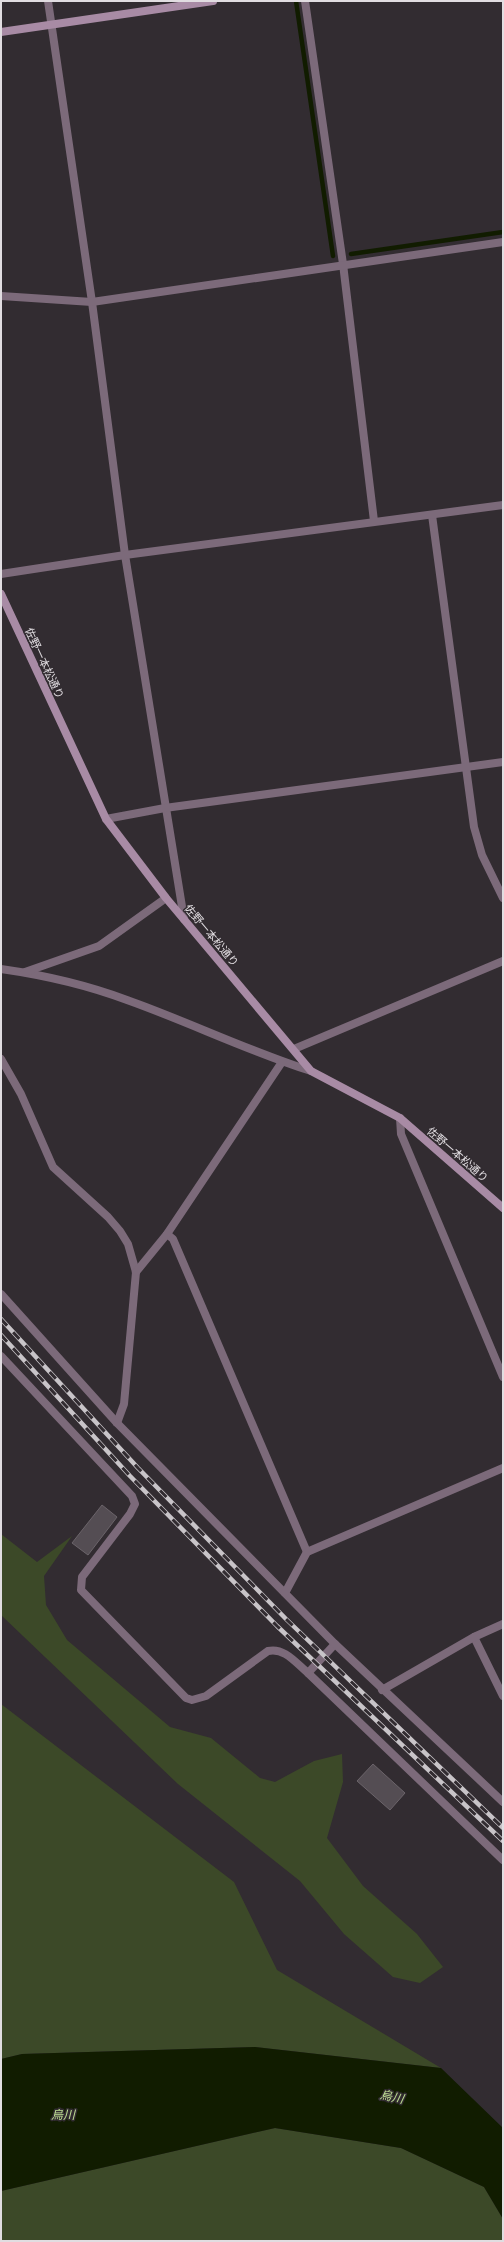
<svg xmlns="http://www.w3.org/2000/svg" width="504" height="2242" font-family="Commissioner,'Noto Sans JP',sans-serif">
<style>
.green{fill:#3c4928}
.water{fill:#111c00}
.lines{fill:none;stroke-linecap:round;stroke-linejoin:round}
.stream{stroke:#111c00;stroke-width:4.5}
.building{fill:#544d53;stroke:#6b646a}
.lane{stroke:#7c6a7a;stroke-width:8}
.street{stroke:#7c6a7a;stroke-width:8}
.secondary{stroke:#a88ba5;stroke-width:8}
.rail-casing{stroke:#c8c4c8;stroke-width:4.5}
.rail{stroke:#322c31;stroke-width:3;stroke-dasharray:9;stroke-linecap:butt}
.labels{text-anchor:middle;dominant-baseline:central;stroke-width:3;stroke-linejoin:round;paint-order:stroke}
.street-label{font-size:11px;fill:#e1dde1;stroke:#322c31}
.water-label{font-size:12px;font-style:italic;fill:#c1e195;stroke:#322c31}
</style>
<rect width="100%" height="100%" fill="#322c31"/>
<g class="green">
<polygon points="1,1534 37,1562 72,1536 44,1576 46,1605 67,1640 170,1727 211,1738 260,1778 275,1782 314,1761 342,1754 343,1782 327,1838 363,1886 417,1934 443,1967 420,1983 393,1977 344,1934 300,1881 178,1784 1,1615"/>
<polygon points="1,1704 234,1882 277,1970 441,2068 255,2047 22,2054 1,2059"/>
<polygon points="275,2128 401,2148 484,2187 503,2219 503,2241 1,2241 1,2191"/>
</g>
<polygon class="water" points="255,2047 441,2068 503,2128 503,2219 484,2187 401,2148 275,2128 1,2191 1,2059 22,2054"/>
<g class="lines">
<g class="stream">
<polyline points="296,1 333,256"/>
<polyline points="351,254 503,232"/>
</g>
</g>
<g class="building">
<polygon points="102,1505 117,1517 88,1555 72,1543"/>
<polygon points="373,1764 405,1793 390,1810 357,1781"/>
</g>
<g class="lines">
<g class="lane">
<polyline points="474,1637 503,1696"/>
<polyline points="308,1673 335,1644"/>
</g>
<g class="street">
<polyline points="48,1 92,302 125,555 184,919"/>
<polyline points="305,1 343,264 374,521"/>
<polyline points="1,296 92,302 503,242"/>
<polyline points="432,515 474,827 482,855 503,898"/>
<polyline points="1,574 125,555 503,505"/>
<polyline points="106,819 165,808 503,762"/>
<path d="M1 969C43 975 87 985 127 1000 189 1022 248 1051 311 1071"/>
<polyline points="25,972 99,946 166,898"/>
<polyline points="294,1049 503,961"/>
<polyline points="1,1059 21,1094 53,1167 108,1217 120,1231 128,1244 136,1272 124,1404 117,1423"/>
<polyline points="400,1118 401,1134 503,1377"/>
<polyline points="167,1234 173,1239 307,1552"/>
<polyline points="136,1272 167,1234 282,1062"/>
<polyline points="1,1294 117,1423 335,1644 503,1802"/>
<path d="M1 1356 132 1496 135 1504 130 1514 82 1577 81 1590 186 1698 192 1700 206 1696 268 1651C284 1647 296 1663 308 1673L503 1860"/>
<polyline points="285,1593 307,1552 503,1468"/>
<polyline points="382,1690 474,1637 503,1624"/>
</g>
<g class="secondary">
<polyline points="1,32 213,1"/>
<polyline points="1,594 106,819 166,898 311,1071 400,1118 503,1208"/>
</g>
<g class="rail-casing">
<g id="rail">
<polyline points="1,1319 138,1468 286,1619 503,1828"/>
<polyline points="1,1335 130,1476 277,1626 503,1841"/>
</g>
</g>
<use href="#rail" class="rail"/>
</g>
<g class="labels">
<g class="street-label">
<text transform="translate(45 663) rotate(65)">佐野一本松通り</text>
<text transform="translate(212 935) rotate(50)">佐野一本松通り</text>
<text transform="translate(458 1154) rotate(41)">佐野一本松通り</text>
</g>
<g class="water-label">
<text transform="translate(392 2096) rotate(11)">烏川</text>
<text x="63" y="2114">烏川</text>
</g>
</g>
<rect width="504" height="2242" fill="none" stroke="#e1dde1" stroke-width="4"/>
</svg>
